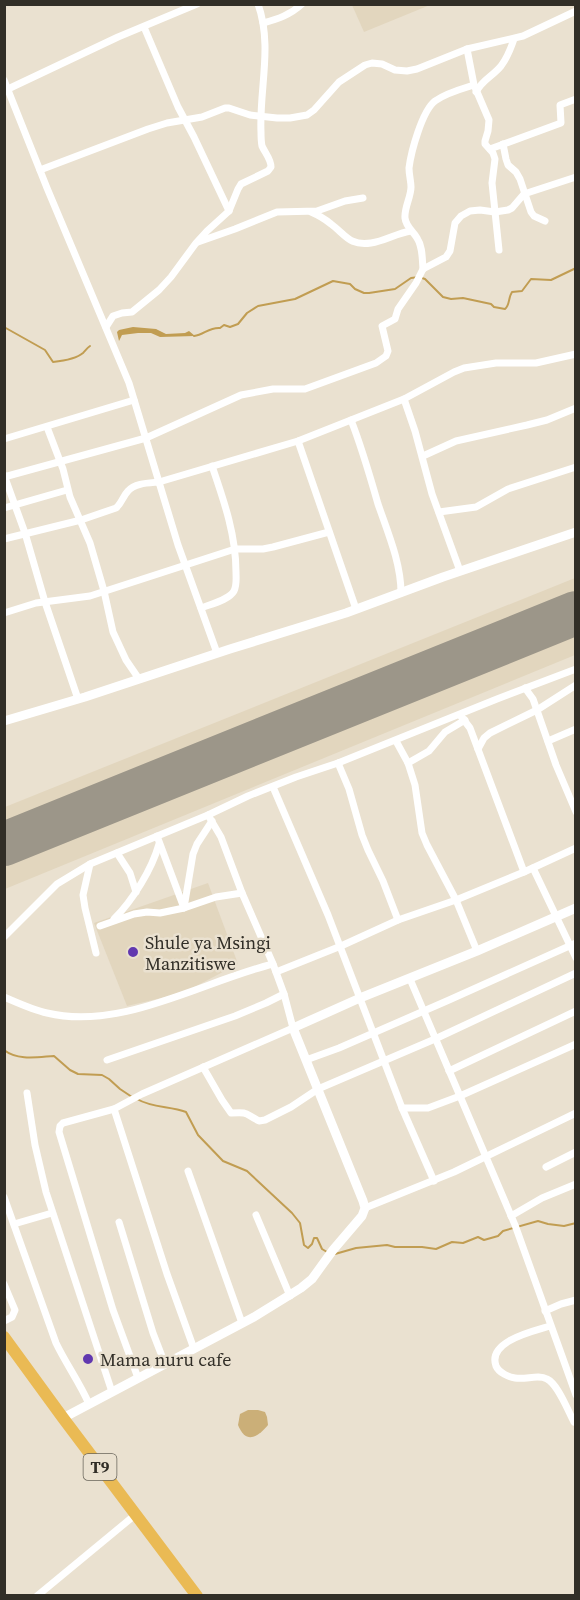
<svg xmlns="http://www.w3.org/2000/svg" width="580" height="1600" font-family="'Source Serif 4',serif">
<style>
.built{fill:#e2d6be}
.green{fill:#cbaf78}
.water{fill:#c19d52}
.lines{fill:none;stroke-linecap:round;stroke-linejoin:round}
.stream{stroke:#c19d52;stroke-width:2}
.runway{stroke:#9c9689;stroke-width:44}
.street{stroke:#fff;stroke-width:7}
.secondary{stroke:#fff;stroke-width:9}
.highway{stroke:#eaba54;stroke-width:12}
.poi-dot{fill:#6138af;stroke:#eae1d0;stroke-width:2}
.labels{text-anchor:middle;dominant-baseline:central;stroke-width:5;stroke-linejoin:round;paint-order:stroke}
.shield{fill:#eae1d0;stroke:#68645a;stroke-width:1.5}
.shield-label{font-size:16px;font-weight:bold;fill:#312e27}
.poi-label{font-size:18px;fill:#312e27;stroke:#eae1d0;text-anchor:start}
</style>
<rect width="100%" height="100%" fill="#eae1d0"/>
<g class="built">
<polygon points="352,5 430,5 364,32"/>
<polygon points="575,578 575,655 5,889 5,807"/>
<polygon points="208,883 238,964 183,993 127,1006 94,923"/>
</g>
<path class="green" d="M248 1410H258L265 1412 267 1417 268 1425C258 1437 246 1445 238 1425L240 1414Z"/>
<polygon class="water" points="133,327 156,329 166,334 185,333 189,331 195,336 160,337 151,333 138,333 122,335 119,341 117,332 119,330"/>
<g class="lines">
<g class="stream">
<path d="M4 327 45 350 53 362C62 361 76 359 83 353 85 351 87 348 90 346"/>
<path d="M194 336C204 335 209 327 220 328L224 325 230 327 238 324 247 313 258 306 295 299 333 281 350 284 355 289 364 293H369L395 289 411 278 419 277 425 279 443 297 451 299 463 298 491 304 494 307 505 309C510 305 508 298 512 292L522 291 531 279 551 280 576 268"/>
<path d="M4 1050C18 1061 38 1057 54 1056L70 1070 78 1074 102 1075 109 1079 120 1089 132 1097"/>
<path d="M137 1099C152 1108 170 1106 186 1112L198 1135 223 1161 247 1171 292 1213 300 1223 304 1245 308 1248 312 1244 314 1238H317L322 1249 327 1252"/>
<polyline points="335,1254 356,1248 387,1245 395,1247 422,1247 436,1249 452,1242 463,1243 478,1237 484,1240 498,1236 503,1231 538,1221 548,1224 564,1226 576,1223"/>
</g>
<polyline class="runway" points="4,844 576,613"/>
<g class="street">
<path d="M263 23C278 19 290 15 302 4"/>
<polyline points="144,27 178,107 194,137 229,211"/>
<polyline points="467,49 474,85 489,120 488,131 485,141 485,144 493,153 495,159 492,183 499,250"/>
<polyline points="4,80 47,188 129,383 178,545 217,653"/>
<polyline points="8,89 118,37 197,4"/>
<path d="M476 92C483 79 492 77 501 66 507 58 511 48 514 39"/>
<polyline points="503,144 506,159 508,165 516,172 520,179 531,212 534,216 545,221"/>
<polyline points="490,149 561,123 560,105 576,99"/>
<polyline points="40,170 148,129 167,123 202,117 225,108 229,108 250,115 277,118 290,118 307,115 314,110 339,82 365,65 372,63 382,64 395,70 407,71 417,69 467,49 523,36 576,11"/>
<path d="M311 212C318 215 325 219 331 224 346 235 349 246 371 243 385 241 397 233 411 231"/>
<polyline points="198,242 235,229 277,212 317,211 345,201 363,198"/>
<path d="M423 269C422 259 423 247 417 238 413 231 406 227 405 218 404 208 411 197 411 187 411 181 409 175 409 168 411 152 422 111 435 101 446 93 461 89 474 85"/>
<path d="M106 327 113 316 122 313 132 312 159 290 171 277 196 243 207 231 229 211 238 189 241 184 268 171 271 167C271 159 265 153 262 146 261 141 261 136 261 132 259 89 273 46 258 4"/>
<polyline points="404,399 415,431 432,494 460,571"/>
<path d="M351 420C362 448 370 476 378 504 388 533 401 563 401 593"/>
<polyline points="47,427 63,469 70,497 90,543 104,591 113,632 126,660 139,679"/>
<polyline points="4,439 134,400"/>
<polyline points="298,441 356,609"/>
<polyline points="423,456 456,441 527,425 547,420 576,408"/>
<polyline points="4,475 25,533 45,602 78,699"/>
<polyline points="4,477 146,438 241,395 273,389 305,389 376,363 386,356 388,351 382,326 395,319 398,309 416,283 423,269 446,257 450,251 455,223 461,216 470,211 480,210 495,212 508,210 512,208 524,194 576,177"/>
<polyline points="4,508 67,490"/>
<polyline points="439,512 476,507 508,489 576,467"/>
<path d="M4 539 81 520 116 508C122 503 123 496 128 491 135 483 149 483 159 482L298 441 404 399 454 372 464 368 496 363H536L576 354"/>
<path d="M201 608C211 604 229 600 234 591 237 585 236 578 236 572 236 535 224 501 212 466"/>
<polyline points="4,613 36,603 90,596 235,549 263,549 273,547 329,532"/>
<polyline points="525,688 533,699 556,765 576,812"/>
<polyline points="460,715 470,728 524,872"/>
<polyline points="396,741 408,763 415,785 422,833 427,845 456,900 477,951"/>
<polyline points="548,741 576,729"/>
<polyline points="478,749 484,738 490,733 537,710 576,685"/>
<polyline points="338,763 349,789 362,835 368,850 383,881 398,920"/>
<polyline points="408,763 429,751 445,732 465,720"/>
<polyline points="273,787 328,915 402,1108 434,1181"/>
<polyline points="157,836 184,908 216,897 242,893"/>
<polyline points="117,853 130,873 136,892"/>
<polyline points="90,864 83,895 85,908 96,953"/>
<polyline points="533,868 576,958"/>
<path d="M114 919C133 900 152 869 159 844"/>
<polyline points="100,926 134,914 147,912 160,913 184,908 193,854 197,844 212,821"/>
<polyline points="4,937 57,884 90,864 208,815 248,796 296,777 338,763 497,699 576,669"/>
<polyline points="276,972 341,946 398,920 456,900 524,872 576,848"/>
<polyline points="410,979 515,1225 576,1395"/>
<path d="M4 997C18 1003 33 1010 47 1013 122 1031 203 981 273 964"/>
<polyline points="107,1060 235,1016 266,1003 284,994"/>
<polyline points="306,1060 339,1048 449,1000 576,943"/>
<path d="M203 1067 222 1100 231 1113C249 1112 244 1113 259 1121L265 1120 291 1107 318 1089 435 1039 576 973"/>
<polyline points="449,1071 576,1011"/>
<polyline points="27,1093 35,1145 46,1192 112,1392"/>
<polyline points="402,1108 428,1108 460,1096 576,1044"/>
<polyline points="114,1109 63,1123 60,1126 59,1132 113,1310 138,1378"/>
<polyline points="546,1167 576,1152"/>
<polyline points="188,1171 242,1323"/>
<path d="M4 1197 56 1343C66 1364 80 1383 89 1404"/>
<polyline points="365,1208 454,1172 576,1113"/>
<polyline points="256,1215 290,1296"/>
<polyline points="511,1216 542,1198 576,1184"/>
<polyline points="119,1222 153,1333 165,1364"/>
<polyline points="14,1224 52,1213"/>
<polyline points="4,1284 15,1310 12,1317 4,1321"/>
<polyline points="545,1311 561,1304 576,1300"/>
<path d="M550 1326C534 1331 487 1341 496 1366 499 1373 509 1377 515 1378 526 1380 538 1374 547 1379 558 1384 568 1411 574 1422"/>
<polyline points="194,1349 167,1274 114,1109 142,1094 293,1028 284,994 273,964 242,893 221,837 208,815"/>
<polyline points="37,1596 135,1515"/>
</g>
<g class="secondary">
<polyline points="4,721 85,697 230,649 346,613 443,577 576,532"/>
<polyline points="63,1418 254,1317 301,1288 312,1279 333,1250 362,1216 365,1208 363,1201 293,1028 360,998 477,951 576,908"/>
</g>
<polyline class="highway" points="4,1337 63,1418 197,1596"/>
</g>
<g class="poi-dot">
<circle cx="133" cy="952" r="6"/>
<circle cx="88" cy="1359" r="6"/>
</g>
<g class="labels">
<rect class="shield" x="83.5" y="1454" width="33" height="26" rx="4.5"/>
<g class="shield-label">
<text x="100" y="1467">T9</text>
</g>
<g class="poi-label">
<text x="145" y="942">Shule ya Msingi<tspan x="145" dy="21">Manzitiswe</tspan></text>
<text x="100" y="1359">Mama nuru cafe</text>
</g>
</g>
<rect width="580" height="1600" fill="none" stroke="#312e27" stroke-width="12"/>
</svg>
